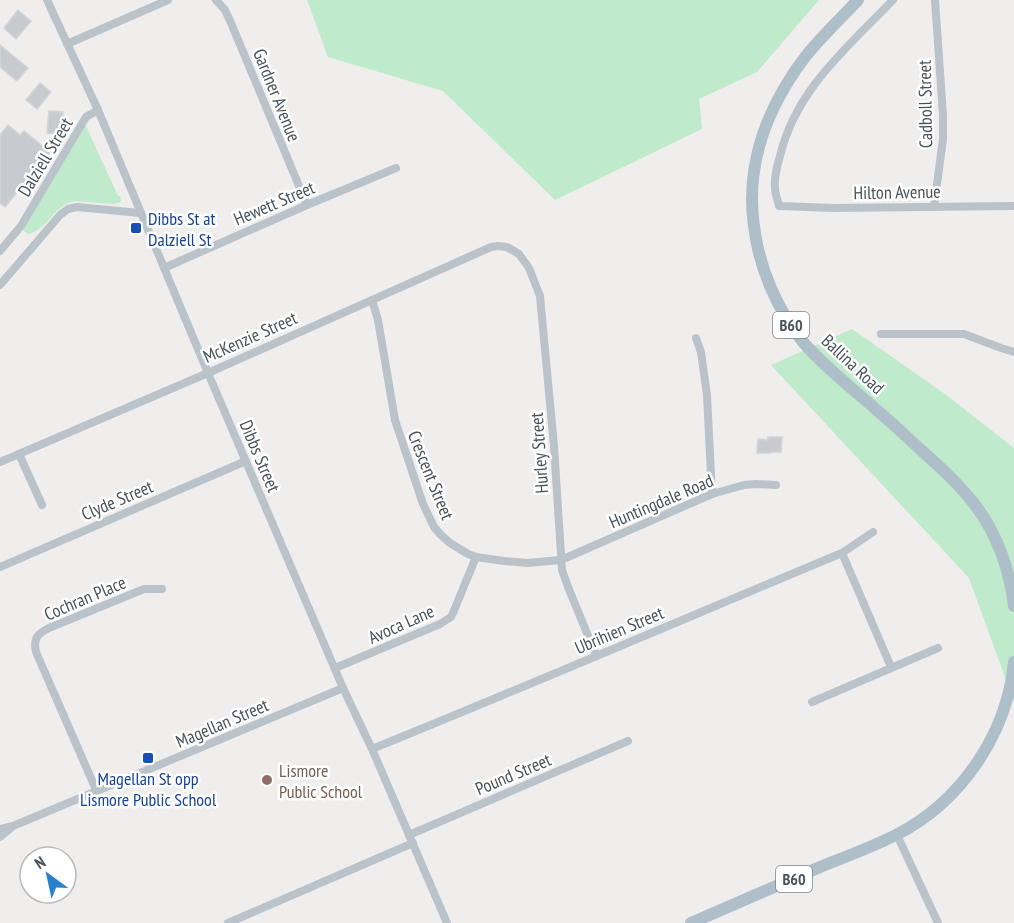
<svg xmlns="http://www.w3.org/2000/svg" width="1014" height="923" font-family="'PT Sans Narrow',sans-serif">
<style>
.green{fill:#bfeacb}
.building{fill:#c7cbd0;stroke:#d2d4d8;stroke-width:1.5}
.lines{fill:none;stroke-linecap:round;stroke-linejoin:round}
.minor{stroke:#bac3c9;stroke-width:8}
.primary{stroke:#afbfca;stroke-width:12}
.transit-dot{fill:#1a4fb4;stroke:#fff;stroke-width:2}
.education-dot{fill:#8d6e63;stroke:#fff;stroke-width:2}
.labels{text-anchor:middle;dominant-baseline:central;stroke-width:5;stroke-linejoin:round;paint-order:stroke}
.shield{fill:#fff;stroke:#7e868b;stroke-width:1.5}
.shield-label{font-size:16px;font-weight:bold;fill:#475259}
.street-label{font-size:18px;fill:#475259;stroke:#fff}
.transit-label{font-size:18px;fill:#164399;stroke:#fff;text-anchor:start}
.education-label{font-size:18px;fill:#785e54;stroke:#fff;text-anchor:start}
</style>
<rect width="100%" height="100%" fill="#f0eded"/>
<g class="green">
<polygon points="307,0 819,0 757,72 699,99 702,129 555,200 443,91 328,57"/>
<path d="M85 124 118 196H120L121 201 119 203 113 204 74 201C54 205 48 230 28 234L23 230Z"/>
<polygon points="852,329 945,394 1014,448 1014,702 969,578 771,365"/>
</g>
<g class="building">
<polygon points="18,10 31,21 16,39 4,28"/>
<polygon points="0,45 28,68 17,81 0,67"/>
<polygon points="40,83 51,92 37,109 26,100"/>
<polygon points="49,111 63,112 61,134 47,133"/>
<polygon points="8,125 20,135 24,131 50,152 5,207 0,203 0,135"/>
<polygon points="768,437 782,437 781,452 771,452 771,453 757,453 758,439 768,440"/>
</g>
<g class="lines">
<g class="minor">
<polyline points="47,0 98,110 208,373 343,688 372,749 447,923"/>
<polyline points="216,0 225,10 231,23 307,205"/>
<path d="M893 0C847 48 796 89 780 156 777 166 774 178 775 188 775 194 778 201 779 206L834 208 1014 206"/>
<polyline points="67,44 168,0"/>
<polyline points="934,207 943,139 943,115 935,0"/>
<polyline points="0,251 21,226 86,117 98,110"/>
<polyline points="164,268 307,205 396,168"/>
<polyline points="0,285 60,215 68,209 77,207 140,213"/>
<polyline points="372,300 378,320 395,420 423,504 434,527 441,535 450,543 468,554 476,557 504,561 527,563 561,560 712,494 744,485 756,484 776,485"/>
<polyline points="881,334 964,334 1001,348 1014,352"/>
<polyline points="696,338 701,352 707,395 712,494"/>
<polyline points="19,454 42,505"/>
<polyline points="0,462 208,373 491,247 498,246 507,247 519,254 529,268 540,296 554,446 562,570 568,587 596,655"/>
<polyline points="842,553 891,667"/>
<polyline points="0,567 246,461"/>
<polyline points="335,668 440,624 451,617 453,613 476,557"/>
<polyline points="812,702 938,648"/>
<path d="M372 749C530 685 686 618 842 553L873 532"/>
<path d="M97 792 36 652C33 639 37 634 49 628L144 589H162"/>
<polyline points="0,829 13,826 343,688"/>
<polyline points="409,835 628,741"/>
<polyline points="897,835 938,923"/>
<polyline points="0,837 12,827"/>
<polyline points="228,923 413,843"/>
</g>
<g class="primary">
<path d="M858 0C840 19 821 37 805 57 768 106 745 164 754 226 759 268 777 309 803 342 821 363 843 381 863 398 883 415 902 432 921 450 940 467 959 484 975 505 997 533 1010 571 1014 606"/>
<path d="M691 923C734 904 777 886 820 867 845 857 872 847 896 835 961 802 1007 734 1014 662"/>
</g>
</g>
<g class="transit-dot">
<rect x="130" y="222" width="12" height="12" rx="3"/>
<rect x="142" y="752" width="12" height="12" rx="3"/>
</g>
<circle class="education-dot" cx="267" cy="780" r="6"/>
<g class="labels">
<g class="shield">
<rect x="773" y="312" width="36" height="26" rx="4.5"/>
<rect x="776" y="866" width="36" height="26" rx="4.5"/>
</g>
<g class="shield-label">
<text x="791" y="325">B60</text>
<text x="794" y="879">B60</text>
</g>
<g class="street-label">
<text transform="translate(277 95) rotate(68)">Gardner Avenue</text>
<text transform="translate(925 104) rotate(-91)">Cadboll Street</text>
<text transform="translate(45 157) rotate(-59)">Dalziell Street</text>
<text transform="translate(897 192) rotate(-1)">Hilton Avenue</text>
<text transform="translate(274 203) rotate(-23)">Hewett Street</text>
<text transform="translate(250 337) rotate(-24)">McKenzie Street</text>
<text transform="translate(853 364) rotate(43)">Ballina Road</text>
<text transform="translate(539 453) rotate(-94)">Hurley Street</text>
<text transform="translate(260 456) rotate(67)">Dibbs Street</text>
<text transform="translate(431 475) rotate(68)">Crescent Street</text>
<text transform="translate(117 500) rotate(-23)">Clyde Street</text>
<text transform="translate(661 501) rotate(-23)">Huntingdale Road</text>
<text transform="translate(85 598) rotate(-23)">Cochran Place</text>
<text transform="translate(401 624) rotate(-24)">Avoca Lane</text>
<text transform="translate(619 630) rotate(-23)">Ubrihien Street</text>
<text transform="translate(222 723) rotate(-23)">Magellan Street</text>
<text transform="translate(513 774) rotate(-23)">Pound Street</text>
</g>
<g class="transit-label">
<text x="148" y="218">Dibbs St at<tspan x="148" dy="21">Dalziell St</tspan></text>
<text x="148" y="778" text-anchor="middle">Magellan St opp<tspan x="148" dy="21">Lismore Public School</tspan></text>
</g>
<g class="education-label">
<text x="279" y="770">Lismore<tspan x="279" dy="21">Public School</tspan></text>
</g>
</g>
<g transform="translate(48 875) rotate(327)"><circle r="28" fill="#ffffff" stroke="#b5babd" stroke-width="1.5"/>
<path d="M0-4.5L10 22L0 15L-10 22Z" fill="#2880cf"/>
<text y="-9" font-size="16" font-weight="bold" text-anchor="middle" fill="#475259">N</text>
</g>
</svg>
